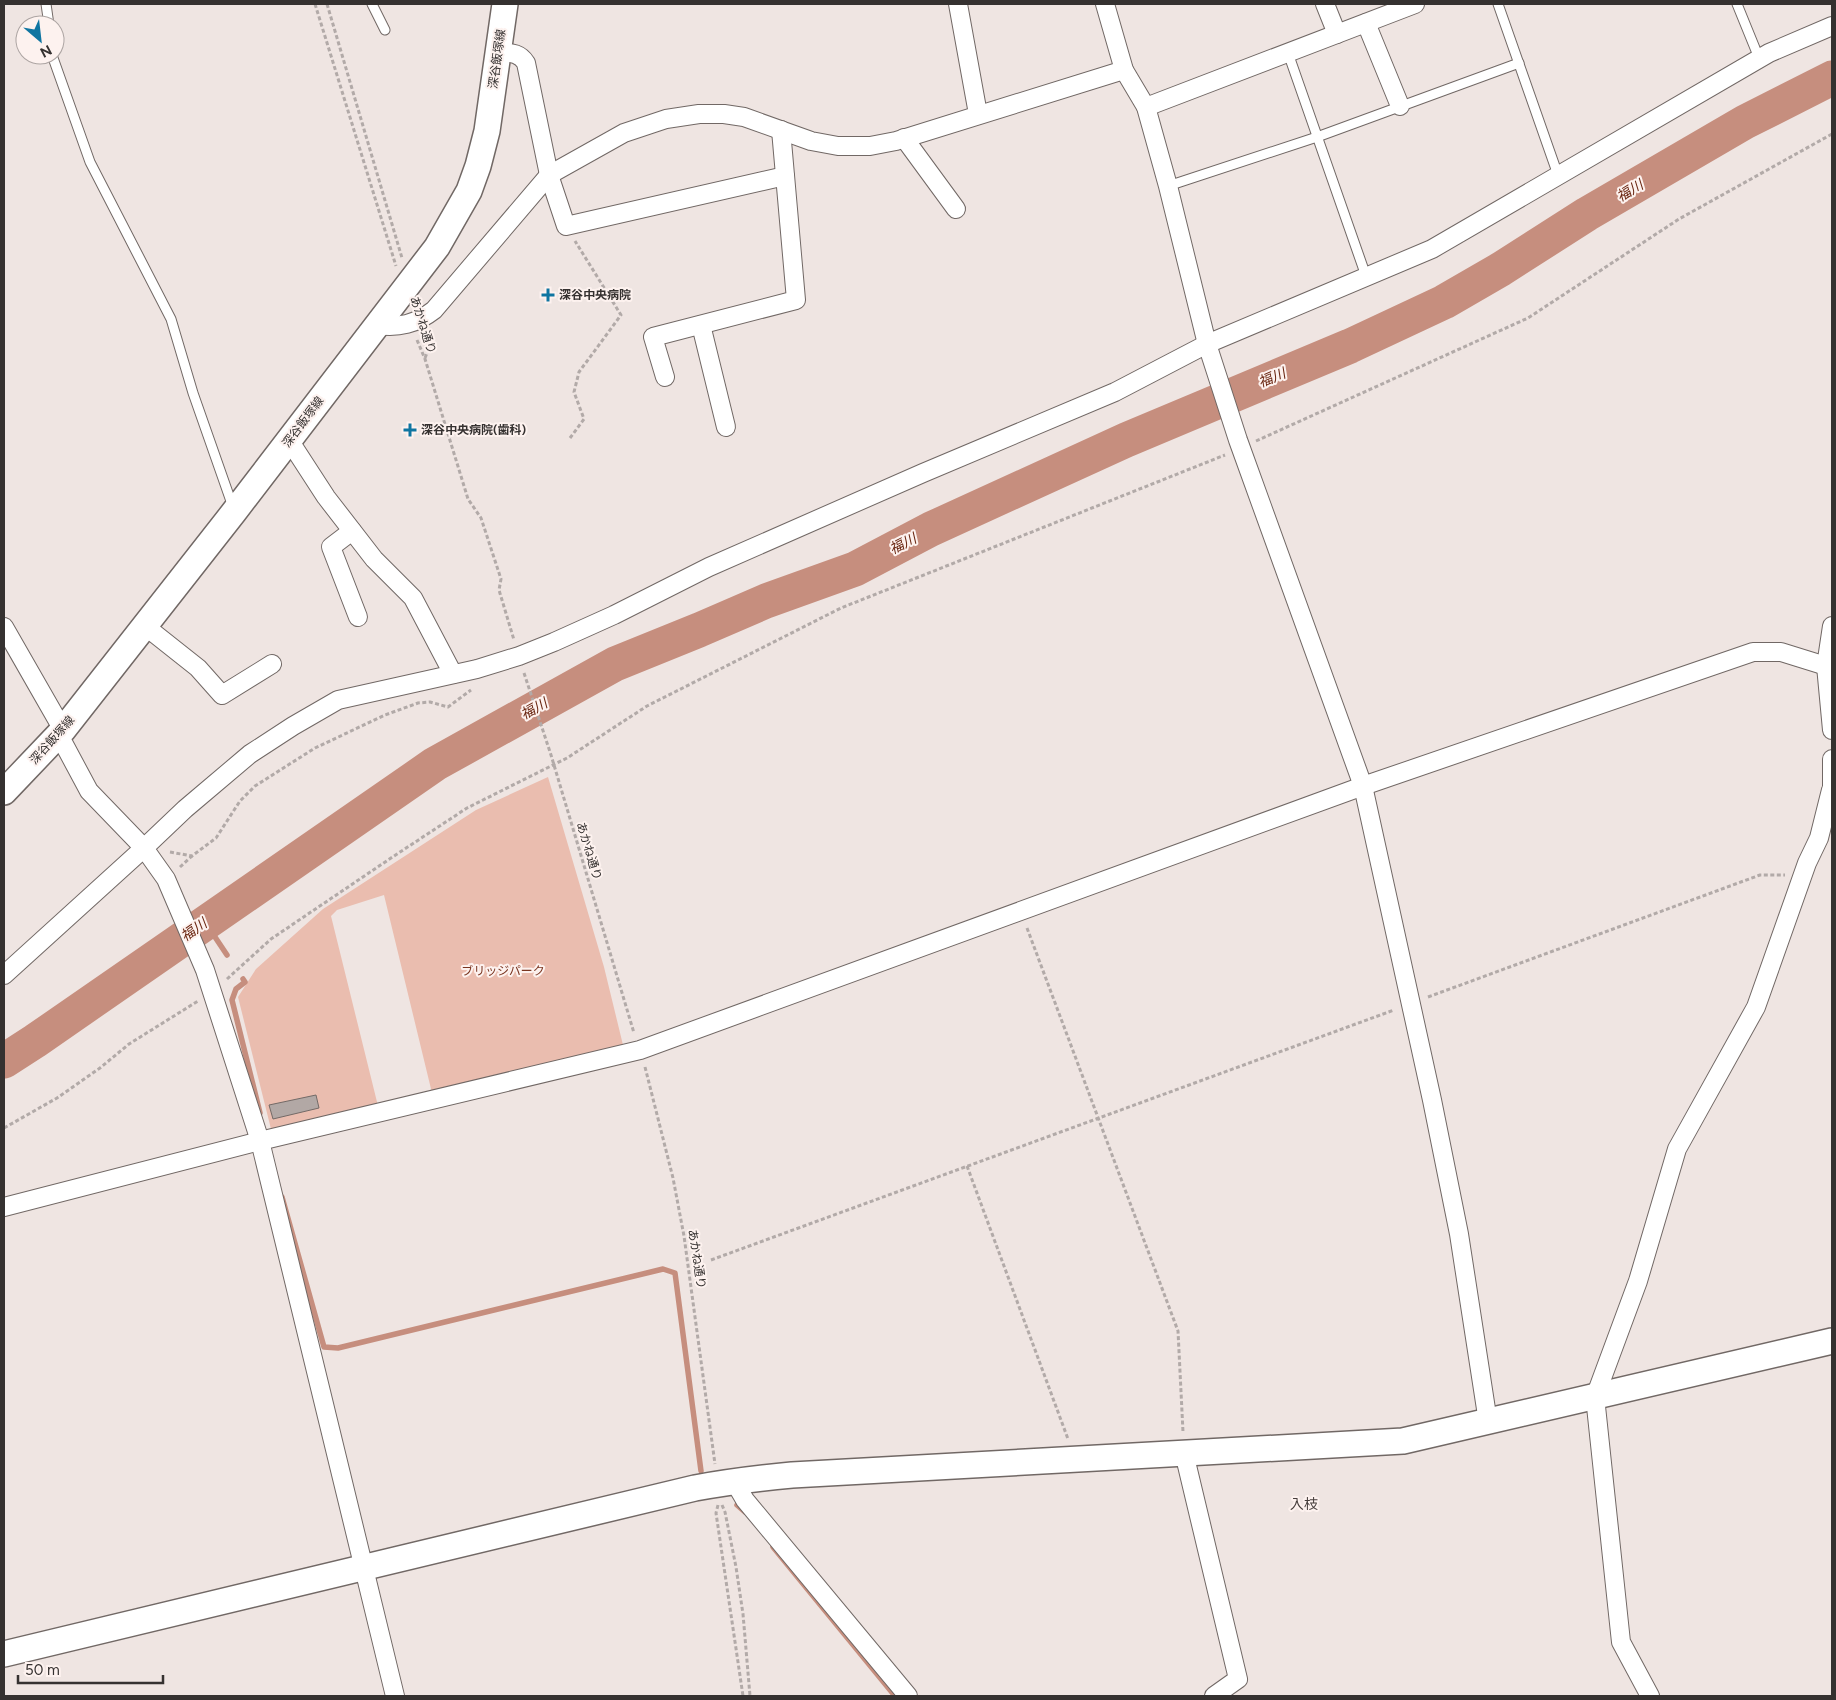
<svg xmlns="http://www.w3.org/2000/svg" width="1836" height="1700" font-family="Figtree,'Noto Sans JP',sans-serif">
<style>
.green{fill:#eabdaf}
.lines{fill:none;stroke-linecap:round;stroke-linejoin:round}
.stream{stroke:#c68e7e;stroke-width:5.5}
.river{stroke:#c68e7e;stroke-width:35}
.building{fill:#b2a8a5;stroke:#736a67}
.lane-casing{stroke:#716865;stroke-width:11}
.street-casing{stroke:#716865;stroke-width:20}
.secondary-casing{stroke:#716865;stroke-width:28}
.path{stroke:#b2aaa8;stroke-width:3;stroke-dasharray:4 2.5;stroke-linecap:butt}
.lane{stroke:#fff;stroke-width:9}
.street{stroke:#fff;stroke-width:18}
.secondary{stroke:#fff;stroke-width:25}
.poi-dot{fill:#0f75a1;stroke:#fdf2ef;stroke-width:2}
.labels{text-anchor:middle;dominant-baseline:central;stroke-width:4;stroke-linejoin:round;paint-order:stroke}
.street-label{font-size:12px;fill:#353130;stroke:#fdf2ef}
.poi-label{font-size:12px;font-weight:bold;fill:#353130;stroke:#fdf2ef;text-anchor:start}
.park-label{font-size:12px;fill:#7a3520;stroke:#fdf2ef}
.water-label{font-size:14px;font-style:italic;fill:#692510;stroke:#fdf2ef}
.neighbourhood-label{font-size:14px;fill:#453d3b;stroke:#fdf2ef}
</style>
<rect width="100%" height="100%" fill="#efe5e2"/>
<polygon class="green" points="548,777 604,967 623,1045 432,1093 384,895 337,910 331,916 378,1106 272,1133 238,997 256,969 323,909 476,810"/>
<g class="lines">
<g class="stream">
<polyline points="205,922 227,955"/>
<polyline points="243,979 245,982 236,989 232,1000 260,1113"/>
<polyline points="282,1197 324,1347 338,1348 663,1269 675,1273 701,1471"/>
<polyline points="737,1505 745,1512"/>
<polyline points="773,1547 895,1696"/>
</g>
<polyline class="river" points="4,1061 35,1041 435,764 615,664 699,630 766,601 855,569 931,529 1126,440 1350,346 1444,302 1501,269 1587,214 1745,122 1832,78"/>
</g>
<polygon class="building" points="316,1095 319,1108 273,1119 269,1105"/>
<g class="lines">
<g class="lane-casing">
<g id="lane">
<polyline points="46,4 49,25"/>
<polyline points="372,4 385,30"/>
<polyline points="1498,4 1558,175"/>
<polyline points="1737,4 1759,58"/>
<polyline points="1288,53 1366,276"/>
<polyline points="52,55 90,162 171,319 193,393 233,507"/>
<polyline points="1168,186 1317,137 1519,63"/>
</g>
</g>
<g class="street-casing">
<g id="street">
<polyline points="958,4 978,114"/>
<polyline points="1105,4 1124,70 1146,107 1168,186 1207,344 1238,440 1363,786 1432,1100 1459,1234 1488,1422"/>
<polyline points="1325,4 1337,34"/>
<polyline points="1366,23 1400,106"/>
<path d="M498 52C510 53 519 52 526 63L549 175 566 226 785 176"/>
<polyline points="1146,107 1415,4"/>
<polyline points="904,138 956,209"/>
<path d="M377 325C399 328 416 324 434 310L549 175 624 133 666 119 699 114H724L744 117 811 141 838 146H870L896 141 1124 70"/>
<polyline points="701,325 726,427"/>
<polyline points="665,377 653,337 796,300 781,130"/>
<polyline points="289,440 326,497 374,559 413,598 453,674"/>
<polyline points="352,531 331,547 358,617"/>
<polyline points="145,626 198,668 222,695 272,664"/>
<polyline points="1832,626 1826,666 1832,730"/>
<polyline points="4,627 63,730"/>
<polyline points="59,735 89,791 144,848 166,879 205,970 260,1141 395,1696"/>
<polyline points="1832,759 1832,798"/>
<polyline points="4,975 144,848 185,809 250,754 293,726 338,700 477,669 519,656 554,642 614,615 709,567 923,473 1115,392 1207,344 1432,249 1769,53 1832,26"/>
<polyline points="4,1207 260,1141 640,1050 1363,786 1753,652 1781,652 1826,666"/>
<polyline points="1184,1453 1238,1679 1214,1696"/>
<polyline points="734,1481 745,1500 908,1696"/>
<polyline points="1650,1696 1621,1642 1595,1397 1638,1281 1677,1149 1756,1007 1807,863 1819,838 1831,790"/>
</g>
</g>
<g class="secondary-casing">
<g id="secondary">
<polyline points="4,792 63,730 234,512 437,247 469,191 478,166 487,131 505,4"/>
<path d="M4 1654 695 1488C728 1482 760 1478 792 1475L1403 1441 1832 1341"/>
</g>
</g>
<g class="path">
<polyline points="315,4 396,266"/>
<polyline points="327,4 402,258"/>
<polyline points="417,340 425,359 468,499 481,518 501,579 499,590 514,640"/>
<polyline points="425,358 429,348 425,336"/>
<polyline points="570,438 584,419 574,392 579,372 621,315 575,241"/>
<polyline points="1256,441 1528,318 1679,219 1832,134"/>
<polyline points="524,673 551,755 634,1033"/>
<polyline points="170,852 192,856 216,838 240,801 255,786 315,748 385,715 418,703 430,702 448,707 471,690"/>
<polyline points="180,867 192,856"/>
<polyline points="1027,928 1178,1331 1183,1432"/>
<polyline points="227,979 271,939 394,856 467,808 567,758 647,706 841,608 1225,455"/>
<polyline points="1428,997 1760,875 1785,875"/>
<polyline points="645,1067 673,1178 684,1236 715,1464"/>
<polyline points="4,1128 57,1098 100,1068 129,1044 198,1001"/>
<polyline points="967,1166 1068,1439"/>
<polyline points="711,1260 1394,1010"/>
<polyline points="718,1505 716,1513 743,1696"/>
<polyline points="722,1505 725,1512 736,1567 743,1614 750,1696"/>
</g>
<use href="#lane" class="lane"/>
<use href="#street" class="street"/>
<use href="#secondary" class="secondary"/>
</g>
<g class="poi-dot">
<path d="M545.5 287.5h5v5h5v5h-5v5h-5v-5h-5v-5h5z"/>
<path d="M407.5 422.5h5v5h5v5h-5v5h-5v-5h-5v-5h5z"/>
</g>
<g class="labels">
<g class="street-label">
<text transform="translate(497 59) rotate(-82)">深谷飯塚線</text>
<text transform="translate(423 325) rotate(72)">あかね通り</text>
<text transform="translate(303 422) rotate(-53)">深谷飯塚線</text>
<text transform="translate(52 740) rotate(-48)">深谷飯塚線</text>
<text transform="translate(589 851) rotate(73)">あかね通り</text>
<text transform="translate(697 1259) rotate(81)">あかね通り</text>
</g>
<g class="poi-label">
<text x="559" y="295">深谷中央病院</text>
<text x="421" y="430">深谷中央病院(歯科)</text>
</g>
<g class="park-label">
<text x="503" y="971">ブリッジパーク</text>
</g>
<g class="water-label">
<text transform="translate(1630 191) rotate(-31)">福川</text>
<text transform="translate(1272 378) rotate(-23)">福川</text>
<text transform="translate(903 544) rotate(-27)">福川</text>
<text transform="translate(534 709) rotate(-29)">福川</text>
<text transform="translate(194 930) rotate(-35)">福川</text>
</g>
<g class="neighbourhood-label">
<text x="1304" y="1504">入枝</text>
</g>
</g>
<rect width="1836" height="1700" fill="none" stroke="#353130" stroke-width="10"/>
<g transform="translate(40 40) rotate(152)"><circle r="24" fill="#fdf2ef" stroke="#ada5a3"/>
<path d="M0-4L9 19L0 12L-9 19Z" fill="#0f75a1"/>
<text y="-8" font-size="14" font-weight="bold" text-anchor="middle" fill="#353130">N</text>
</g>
<path d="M18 1675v8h145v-8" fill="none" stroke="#353130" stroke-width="2.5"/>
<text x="25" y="1675" font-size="15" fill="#353130" stroke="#fdf2ef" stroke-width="4" paint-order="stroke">50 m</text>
</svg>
